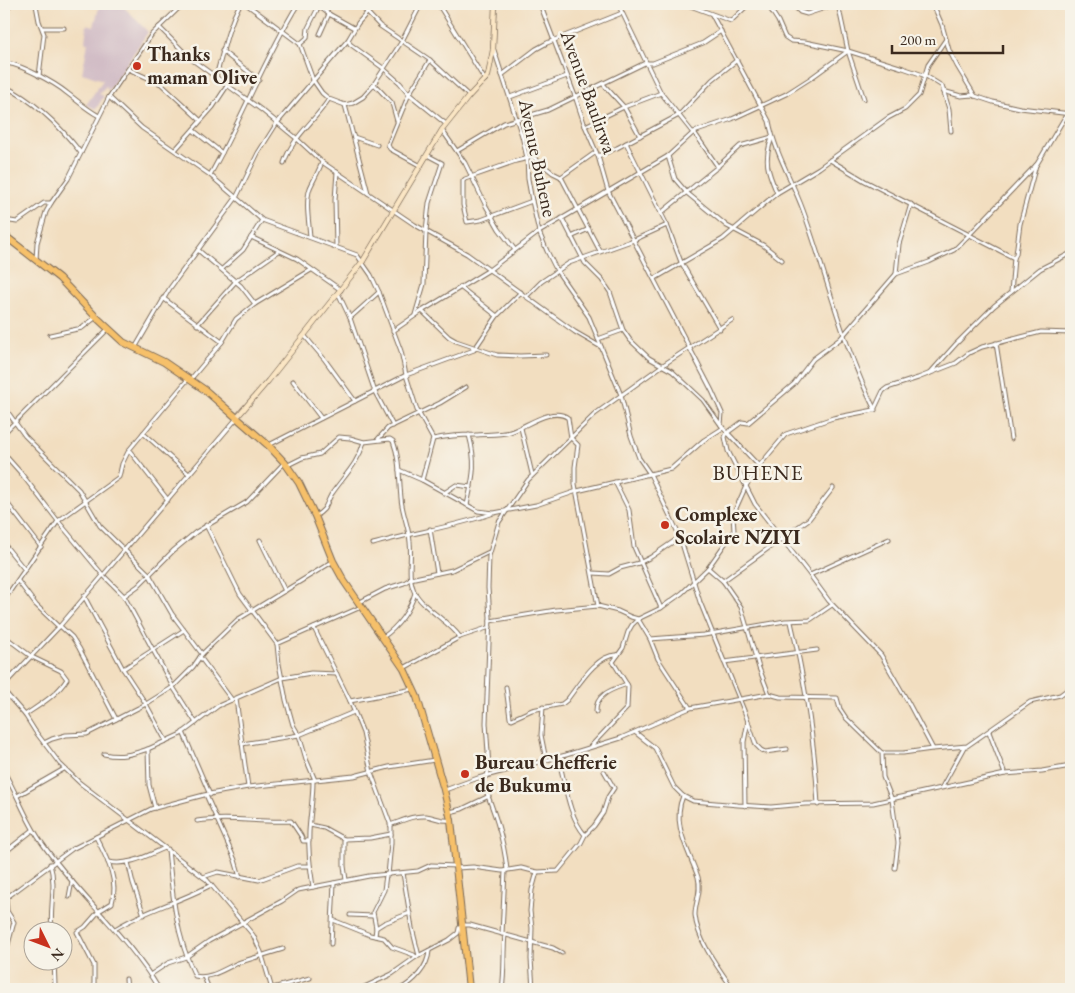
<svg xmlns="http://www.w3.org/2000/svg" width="1075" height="993" font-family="'EB Garamond',serif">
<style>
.industrial{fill:#d2bdc6}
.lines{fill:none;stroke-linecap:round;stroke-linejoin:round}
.street-casing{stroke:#7b6957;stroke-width:5}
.secondary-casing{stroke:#7b6957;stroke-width:6}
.highway-casing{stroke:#7b6957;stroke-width:8}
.street{stroke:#fff;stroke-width:3}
.secondary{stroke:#fbe6c4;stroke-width:4.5}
.highway{stroke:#f6c06b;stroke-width:6}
.poi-dot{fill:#c8321e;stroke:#f7f3e8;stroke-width:2}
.labels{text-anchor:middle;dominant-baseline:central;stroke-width:5;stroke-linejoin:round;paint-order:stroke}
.poi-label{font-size:20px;font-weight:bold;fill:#3b2a1e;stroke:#f7f3e8;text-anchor:start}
.street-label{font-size:20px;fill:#3b2a1e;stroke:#f7f3e8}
.neighbourhood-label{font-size:21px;letter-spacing:1px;fill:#3b2a1e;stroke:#f7f3e8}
</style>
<rect width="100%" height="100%" fill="#f7f3e8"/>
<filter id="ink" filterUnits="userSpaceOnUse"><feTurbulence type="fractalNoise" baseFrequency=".02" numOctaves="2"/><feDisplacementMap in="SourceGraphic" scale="10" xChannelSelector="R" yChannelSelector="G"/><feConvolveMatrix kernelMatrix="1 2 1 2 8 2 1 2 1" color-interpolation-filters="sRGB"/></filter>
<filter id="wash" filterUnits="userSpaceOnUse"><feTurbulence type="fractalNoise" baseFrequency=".0096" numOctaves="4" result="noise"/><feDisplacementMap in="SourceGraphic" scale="20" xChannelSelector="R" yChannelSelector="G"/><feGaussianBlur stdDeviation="1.12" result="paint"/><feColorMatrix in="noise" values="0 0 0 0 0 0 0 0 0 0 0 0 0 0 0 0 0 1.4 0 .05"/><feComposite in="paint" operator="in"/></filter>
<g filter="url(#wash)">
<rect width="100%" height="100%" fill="#f2dec0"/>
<polygon class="industrial" points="100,4 121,4 148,32 108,91 106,86 99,94 104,96 96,109 86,105 103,80 82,73 88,43 85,42 87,24 94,26"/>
</g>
<g filter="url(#ink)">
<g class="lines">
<g class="street-casing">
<g id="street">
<polyline points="32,4 40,4"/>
<polyline points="246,4 300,44 313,80 322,93 329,99 345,105 353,103 363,97 372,87 402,41 421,4"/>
<polyline points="316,4 329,14 354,28"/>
<polyline points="359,4 380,26 430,60 469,96"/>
<polyline points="438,4 485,80"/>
<polyline points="540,4 575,96 585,126 598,156 608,191 712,391 722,413 721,425"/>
<polyline points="618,4 661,93 693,133"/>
<polyline points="685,4 731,21 749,4"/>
<polyline points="767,4 778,21 785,37 791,41 805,42 848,51 903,68 926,76 942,86 949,109 951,131"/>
<polyline points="792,4 800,12 807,14 831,6 855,6 866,4"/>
<polyline points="838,4 848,51 864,99"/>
<polyline points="933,4 942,25 949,50 957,66 975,96"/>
<polyline points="36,5 39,21 44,34 39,76"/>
<polyline points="4,13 11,4"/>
<path d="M712 15 769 121C775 153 792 180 803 210 827 276 843 347 875 410"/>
<polyline points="159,27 191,59 263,111 296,138 322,162 415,225 467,254 575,332 601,347"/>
<polyline points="43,28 64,28"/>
<polyline points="320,34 329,14"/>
<polyline points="349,41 350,44 383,68 400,83 409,94 446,124"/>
<polyline points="300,44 307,38 308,28 319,6"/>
<polyline points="494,50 522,136 527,158 528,179 532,201 539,232 547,251 557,271 589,317 621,395 631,436 639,458 650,474 680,537 700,602 745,713 756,745 761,750 765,752 787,749"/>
<polyline points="222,51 259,80"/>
<path d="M4 63C19 63 55 83 67 93 78 101 86 109 99 116"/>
<polyline points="128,69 161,84 200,120"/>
<polyline points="502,75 536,49 547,43 622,13"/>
<path d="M216 76C224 50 227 28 240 4"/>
<polyline points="374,84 392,103 397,121"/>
<polyline points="603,84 624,107 640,136"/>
<path d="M4 86C35 101 60 126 81 153"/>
<polyline points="943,91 961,96 972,95 993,102 1020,108 1071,114"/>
<polyline points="109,97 142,128 210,175 262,220 357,255 371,275 379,292 401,351 406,375 417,410 433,439 422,480"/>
<polyline points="510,97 567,76"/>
<polyline points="345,105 368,193"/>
<polyline points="1071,107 1037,164 969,235 954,250 929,262 896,274 840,339 813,359 794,384 748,423 742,422 727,433 725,437 728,451 755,504 810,575 829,601 881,655 908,702 933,749 967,746 1030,702 1060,695 1071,687"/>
<polyline points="585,126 624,107 661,93"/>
<polyline points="193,130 222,153"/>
<polyline points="442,130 465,163 486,206 499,229 515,250"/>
<polyline points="694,132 718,167"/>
<polyline points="354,137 377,145"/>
<path d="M772 138C763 161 768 172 777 193"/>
<polyline points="626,143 667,225 681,262 720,329"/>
<polyline points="175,150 213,107 227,86"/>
<polyline points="457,151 504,123 548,110 645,63 653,63 703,43 721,31"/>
<polyline points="598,156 617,148 679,115 712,80 737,60"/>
<polyline points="668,156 675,179 687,193 727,226 763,245 782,260"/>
<polyline points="830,160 865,181 1014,258 1011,292"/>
<path d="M284 163C292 137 315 121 329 99"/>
<polyline points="421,166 390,149 388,145 409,94 430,60"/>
<path d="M210 175C242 119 264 59 298 4"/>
<polyline points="561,177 596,152"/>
<polyline points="532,201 481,220 467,222 463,205 463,181 465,179 516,161 533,157 553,173 561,177 600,251"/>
<polyline points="661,213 715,169 740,146 772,137"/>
<polyline points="562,218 585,263 602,280 610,292 623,330 630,340 649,358 672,371 686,384 703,400 723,428 759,466"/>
<polyline points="4,220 17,222 44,203 51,203"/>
<polyline points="251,237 297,259 341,290"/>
<path d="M310 237C309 221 305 203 310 188 314 179 319 171 322 162"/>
<polyline points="571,237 589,229"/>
<polyline points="336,247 335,200 337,172"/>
<polyline points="198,250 241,286 255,304"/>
<polyline points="1014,258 1016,254 1020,224 1036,165"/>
<polyline points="36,260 37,243 46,212 51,203 68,179 109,97 152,34 183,4"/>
<polyline points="222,269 243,250 262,220"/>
<polyline points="896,274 899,244 911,204"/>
<polyline points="654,279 723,239 777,193 819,168 888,118 905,109 919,95 928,65 946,39"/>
<polyline points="460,287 497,316"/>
<polyline points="338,293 350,318 375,392 393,426"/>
<polyline points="527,296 541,282 569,263 634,240 667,225"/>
<polyline points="163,298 222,342"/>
<polyline points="422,311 449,337 456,341 497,355 520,356 546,355"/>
<polyline points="415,315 424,284 426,231 429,203 442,163 427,155"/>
<polyline points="350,318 379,292"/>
<polyline points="197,325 236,281 279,251"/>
<polyline points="393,331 422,311 489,270 539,232 668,156 694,132 732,119 786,94 811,78 848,51"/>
<polyline points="50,335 82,328 95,318"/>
<polyline points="304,335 325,360 355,401"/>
<polyline points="598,339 623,330"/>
<polyline points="996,343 1011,439"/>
<polyline points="135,348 170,288 236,198 258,153 277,123 348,40 358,23 375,4"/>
<polyline points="930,373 956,344 994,306 1040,269 1071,253"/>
<polyline points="190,380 222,342 236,319 255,304 311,270"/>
<polyline points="293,381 321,418"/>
<polyline points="4,407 25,436 79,490 100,526 149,574 172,614 202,654"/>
<polyline points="521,428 532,474"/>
<polyline points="4,433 108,329"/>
<polyline points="143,433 189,474"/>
<polyline points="378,439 388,428 440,403 466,387"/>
<path d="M433 439C447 436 461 435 475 435 487 434 499 435 510 432 526 427 552 406 568 418L571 438 578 445 575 467V484L598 606"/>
<polyline points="269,445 406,375 474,350 497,316 521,292"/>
<polyline points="129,450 168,500"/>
<polyline points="4,454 20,472 58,521 102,574 124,596 173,687 196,723"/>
<path d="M288 465 302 458 320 454 339 437 350 438 364 442 390 439 393 441C400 459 399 479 401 498 402 513 409 527 410 542 412 559 407 576 414 591 422 608 448 620 460 637"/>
<polyline points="399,470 422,480 478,511 494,513 536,505 577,491 671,469 704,440 723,428"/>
<polyline points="615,482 629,510 634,547 661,608"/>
<polyline points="444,493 456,485 471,487"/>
<polyline points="4,499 41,547"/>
<path d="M467 505C473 477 477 464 469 435"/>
<path d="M315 516C327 509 325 506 331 495 343 477 358 464 364 442"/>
<polyline points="206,525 240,594 277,644 279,664 286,700 293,725 299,735 306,759 315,780"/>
<polyline points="430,529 437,573"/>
<polyline points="260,540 285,591"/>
<polyline points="4,544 25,570"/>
<path d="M373 544C412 533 452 527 491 514"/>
<polyline points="708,568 723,581 809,519 833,488"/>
<polyline points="593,573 609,574 620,568 639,563 651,557 680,537"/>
<polyline points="810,575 889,539"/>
<polyline points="18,581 36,605 59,627"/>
<polyline points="723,581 741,607 759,668 769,694"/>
<polyline points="84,596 123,669 146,704 166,741"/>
<polyline points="124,596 138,586 173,551 196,532 247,502 284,463"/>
<polyline points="4,600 58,521 119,477 122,464 129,450 188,379"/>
<polyline points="358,603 385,589 404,583 410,579 452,570 489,552"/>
<polyline points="490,621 556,610 598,606 618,611 631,617 638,619 650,639 658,659 690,708"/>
<path d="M791 622C805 682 815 743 818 805"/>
<polyline points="60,626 72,637 79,648 116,719"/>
<polyline points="314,628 350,701 363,733 371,772 391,826 391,843 388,875"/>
<path d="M4 636 32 657 61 671 67 679C57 695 41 704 25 715"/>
<path d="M383 637C398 627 410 610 415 593"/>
<polyline points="650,639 704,635 785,621 810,620 832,605"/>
<polyline points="277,644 361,607"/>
<polyline points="200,657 232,700"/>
<polyline points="724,662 817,650"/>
<polyline points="404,668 460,637 490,627"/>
<polyline points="123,669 184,630"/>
<polyline points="4,685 59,627 237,418"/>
<path d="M506 687 510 718 512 719 532 710 562 704 567 700C578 686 597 653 618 655"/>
<polyline points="4,691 25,715 35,731 60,764 80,783 207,880 253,935 261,952 272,989"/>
<polyline points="236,699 248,787"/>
<polyline points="350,701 413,689"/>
<polyline points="543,707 541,735 546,760"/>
<path d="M596 712C595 694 613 689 627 684"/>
<polyline points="183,732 210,795"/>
<polyline points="989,732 1005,774"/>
<polyline points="636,733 655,748 674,787 683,796 693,801 738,805 771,807 805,804 873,803 1005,774 1042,771 1071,766"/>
<polyline points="44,743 52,739 66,735 87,734 146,704 173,687 193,667 202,654 237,620 332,562"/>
<polyline points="242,744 299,735 354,712"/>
<polyline points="590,747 627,708 628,686 613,662 623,648 628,632 632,625 638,619 661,608 682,593 708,568 734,531 733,515 746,486 759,466 786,434 833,418 874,410 883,391 887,388 918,378 956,363 969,353 982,347 1041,332 1071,333"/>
<polyline points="882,753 903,753 932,749"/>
<path d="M104 754C121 758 132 754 148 749"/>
<path d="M558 757C565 781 568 816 585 835"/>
<path d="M4 772C18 795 26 821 42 843 77 894 127 935 159 989"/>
<polyline points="487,776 489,767 486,723 490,617 488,588 489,556 499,522 528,480 595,414 663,365 732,320"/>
<path d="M481 778C493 808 504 838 507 870"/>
<path d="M313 781C313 798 310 815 309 832 308 850 310 868 313 887"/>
<polyline points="942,787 964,747"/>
<polyline points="445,790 478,778 566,755 621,738 690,708 769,694 780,697 837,698 840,709 846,718 882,753 883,777 892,800 898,843 895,868"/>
<polyline points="206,795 235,860 240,877"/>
<polyline points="17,796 64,769"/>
<path d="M683 796C671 824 689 851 698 877 702 892 695 902 695 915 697 940 719 969 733 989"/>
<polyline points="745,806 744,742 748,721"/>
<polyline points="155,808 149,785 148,749 181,734 218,706 282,678 311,673 337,674"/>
<polyline points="450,812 462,809 489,796"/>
<path d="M197 821C231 816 259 823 291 821L301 836 303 841H309"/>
<polyline points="310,825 324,828 344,839 344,866 346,880"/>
<path d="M390 825C402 821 413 815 426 816 435 817 442 822 451 820"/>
<polyline points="344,839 370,838 391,834"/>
<path d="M168 849C172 893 176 937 195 976 213 980 228 965 244 961 257 957 270 953 283 949"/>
<polyline points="4,853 33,830"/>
<path d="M108 862C129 866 146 856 165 848"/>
<polyline points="128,862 133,883 144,915"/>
<path d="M50 864C57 886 49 909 52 930"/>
<polyline points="457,868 473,867 502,871 521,868 537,872 558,871 581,843 585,835 594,826 603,813 608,797 614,788 604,771"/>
<polyline points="403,873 412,928 419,956"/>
<polyline points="203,877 218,872 259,880 297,866 310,866"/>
<polyline points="69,897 72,881"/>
<polyline points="350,915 373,916"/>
<polyline points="333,920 370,935 384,938 392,947 414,955 416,957"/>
<polyline points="376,928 373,912 384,890 386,875"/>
<path d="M115 929C145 910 180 902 211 885"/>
<polyline points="502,934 505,871"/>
<polyline points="375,936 376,928 384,923 410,913"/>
<polyline points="331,944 334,883"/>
<polyline points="4,959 14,922 7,911 6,898 72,849 151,809 204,795 248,787 354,776 389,767 435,760"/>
<polyline points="150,975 168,963 186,957 209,941 282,901 298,890 369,876 418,871 431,865 456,866"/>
<polyline points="204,977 209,989"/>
<polyline points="126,979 127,989"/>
<polyline points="45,989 55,985 54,960"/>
<path d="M94 989V965L77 932 85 927 99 911 112 903C119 879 106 857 96 837"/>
<polyline points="269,989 310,978"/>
<polyline points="360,989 392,974 416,957 449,940 458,933 459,928 463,925 470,925 553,948 562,953"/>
<path d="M400 989C414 982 428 967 429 951"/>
<path d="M502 989C505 971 503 953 505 935"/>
<polyline points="533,989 531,959 532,928 530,911 532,890 537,872"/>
</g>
</g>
<g class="secondary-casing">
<polyline id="secondary" points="237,417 268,381 363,261 442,130 469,96 488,76 493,50 495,4"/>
</g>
<g class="highway-casing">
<polyline id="highway" points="4,235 59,278 96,317 123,342 164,362 205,390 269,446 285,463 299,483 315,516 333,561 344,581 404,669 417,697 444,790 451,820 469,989"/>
</g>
<use href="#street" class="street"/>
<use href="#secondary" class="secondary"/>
<use href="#highway" class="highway"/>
</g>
</g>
<g class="poi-dot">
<circle cx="137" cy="66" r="5"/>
<circle cx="665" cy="525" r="5"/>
<circle cx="465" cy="774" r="5"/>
</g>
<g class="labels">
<g class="poi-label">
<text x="147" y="54">Thanks<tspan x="147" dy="23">maman Olive</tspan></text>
<text x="675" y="514">Complexe<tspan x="675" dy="23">Scolaire NZIYI</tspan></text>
<text x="475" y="762">Bureau Chefferie<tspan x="475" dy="23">de Bukumu</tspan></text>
</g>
<g class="street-label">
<text transform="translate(589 92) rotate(70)">Avenue Baulirwa</text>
<text transform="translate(538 158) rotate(78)">Avenue Buhene</text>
</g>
<g class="neighbourhood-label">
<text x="758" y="472">BUHENE</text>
</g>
</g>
<rect width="1075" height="993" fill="none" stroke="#f7f3e8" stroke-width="20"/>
<g transform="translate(48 946) rotate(132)"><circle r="24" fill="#f7f3e8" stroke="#aca397"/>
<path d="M0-4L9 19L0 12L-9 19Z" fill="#c8321e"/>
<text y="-8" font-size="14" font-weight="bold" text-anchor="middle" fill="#3b2a1e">N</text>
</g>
<path d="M892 45v8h111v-8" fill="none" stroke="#3b2a1e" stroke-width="2.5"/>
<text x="900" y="45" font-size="15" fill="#3b2a1e" stroke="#f7f3e8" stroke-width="4" paint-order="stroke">200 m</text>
</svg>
